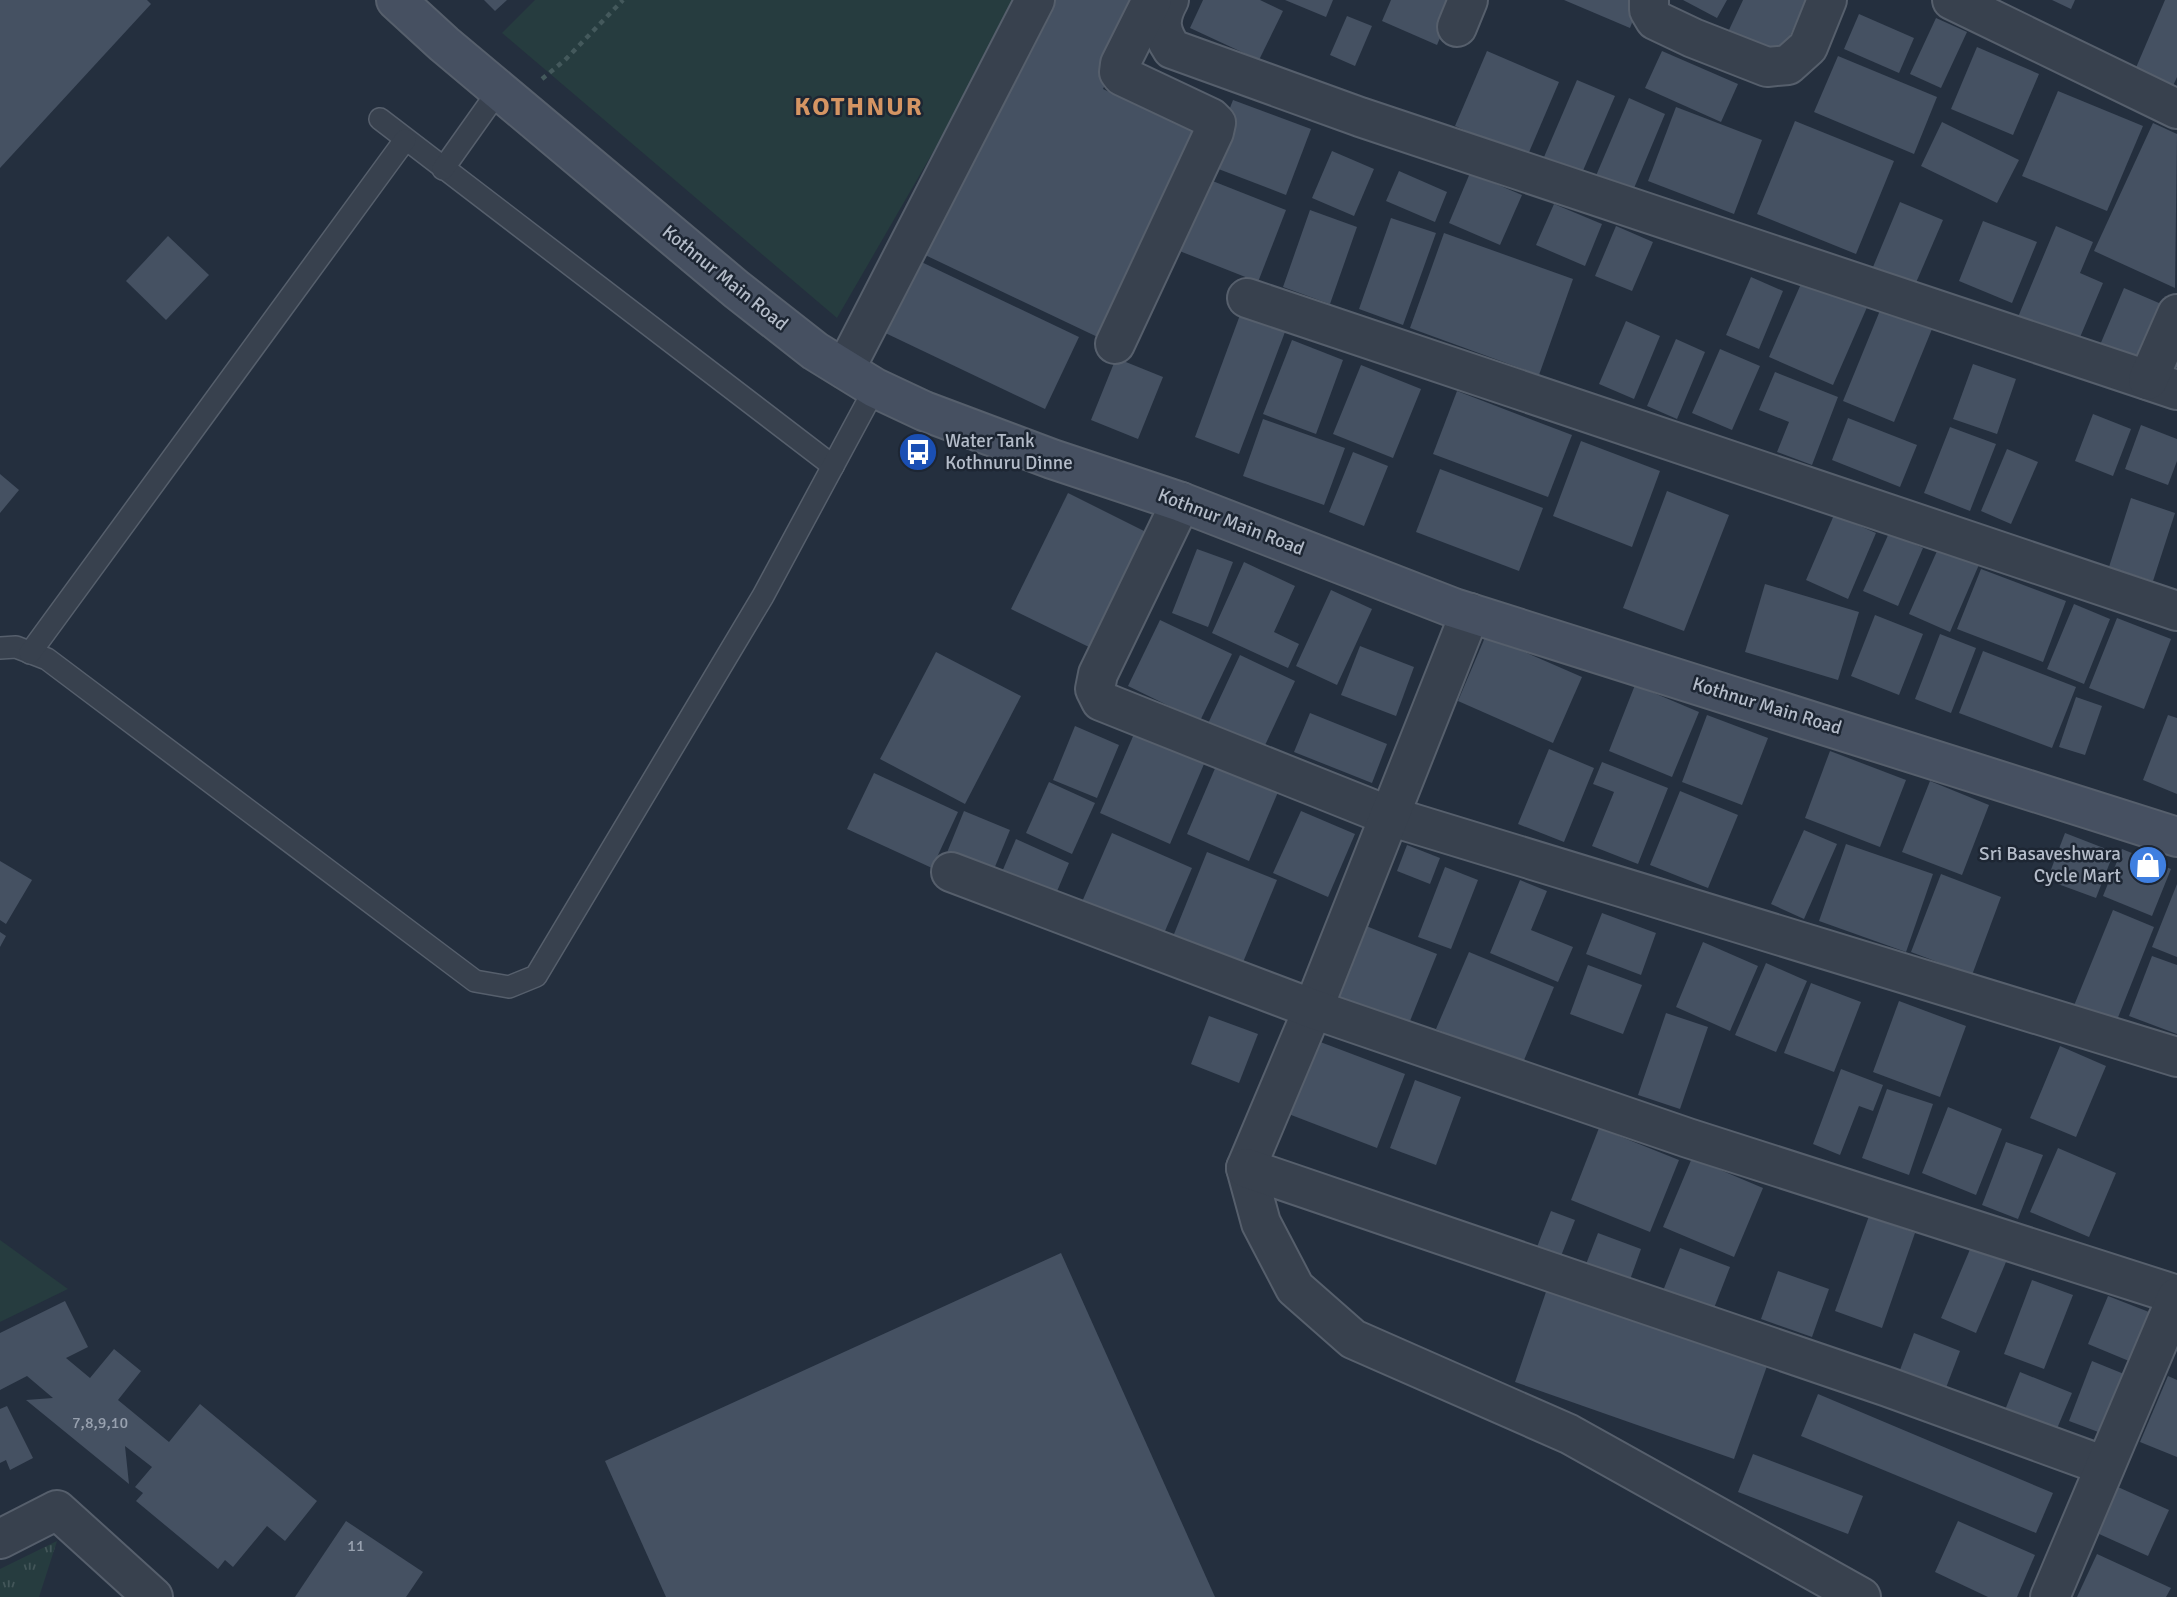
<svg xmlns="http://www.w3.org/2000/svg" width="2177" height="1597" font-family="Signika,sans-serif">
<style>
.grass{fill:#263c3f}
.park{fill:url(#park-tufts)}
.building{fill:#455162}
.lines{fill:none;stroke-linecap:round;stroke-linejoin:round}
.lane-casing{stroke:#565f6c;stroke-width:24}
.street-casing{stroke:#565f6c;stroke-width:42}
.secondary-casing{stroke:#565f6c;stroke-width:42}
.path{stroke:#44595c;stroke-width:4.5;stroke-dasharray:5 5;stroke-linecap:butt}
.lane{stroke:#38414e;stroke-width:21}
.street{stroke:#38414e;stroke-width:38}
.secondary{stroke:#465061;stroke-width:38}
.labels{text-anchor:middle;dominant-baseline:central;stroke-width:5;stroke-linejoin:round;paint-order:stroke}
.number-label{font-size:16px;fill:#98a1af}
.street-label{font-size:19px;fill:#b4bcc9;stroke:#1d2633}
.poi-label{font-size:19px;fill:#b4bcc9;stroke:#1d2633;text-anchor:start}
.district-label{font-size:26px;font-weight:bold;letter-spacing:2px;fill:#d59563;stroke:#1d2633}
</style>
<defs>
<pattern id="park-tufts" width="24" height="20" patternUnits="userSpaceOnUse" patternTransform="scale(1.75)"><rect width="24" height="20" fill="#263c3f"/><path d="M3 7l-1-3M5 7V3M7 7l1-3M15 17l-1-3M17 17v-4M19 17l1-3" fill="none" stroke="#435659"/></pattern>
</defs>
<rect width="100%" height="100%" fill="#242f3e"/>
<g class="grass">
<polygon points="535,0 1021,0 837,318 502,33"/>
<polygon points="0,1240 68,1289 0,1322"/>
</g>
<polygon class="park" points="57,1541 39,1597 0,1597 0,1569"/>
<g class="building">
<polygon points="0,0 147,0 151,4 0,168"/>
<polygon points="484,0 507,0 495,11"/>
<polygon points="1043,0 1145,0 1103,89 1203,136 1106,341 923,254"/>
<polygon points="1203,0 1260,0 1283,11 1259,60 1190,28"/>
<polygon points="1285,0 1333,0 1326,17"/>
<polygon points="1391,0 1456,0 1437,45 1382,21"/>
<polygon points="1564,0 1641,0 1630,28"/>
<polygon points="1683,0 1727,0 1717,18"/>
<polygon points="1743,0 1806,0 1781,56 1728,32"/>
<polygon points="2052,0 2075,0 2071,9"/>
<polygon points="2165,0 2177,0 2177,77 2173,86 2135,70"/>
<polygon points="1859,14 1914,38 1899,73 1844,49"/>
<polygon points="1347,16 1372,26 1355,66 1330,55"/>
<polygon points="1936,18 1967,32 1941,88 1910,74"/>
<polygon points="1977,47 2039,74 2013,135 1951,109"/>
<polygon points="1487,51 1559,82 1527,157 1455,126"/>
<polygon points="1662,51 1738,84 1721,122 1645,88"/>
<polygon points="1838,56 1937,97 1914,154 1814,112"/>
<polygon points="1577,80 1615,96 1576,187 1538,171"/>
<polygon points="2058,91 2143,126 2107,211 2022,176"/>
<polygon points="1629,98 1665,114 1632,193 1595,178"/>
<polygon points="1233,100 1311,129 1286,195 1208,165"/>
<polygon points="1676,107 1762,140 1734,214 1648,181"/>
<polygon points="1795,121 1894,161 1856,254 1757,214"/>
<polygon points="1942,122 2019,160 1997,203 1921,166"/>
<polygon points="2153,123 2177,134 2175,288 2094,251"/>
<polygon points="1332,151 1374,169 1354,216 1312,198"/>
<polygon points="1399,171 1447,192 1435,222 1386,201"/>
<polygon points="1470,173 1522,195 1500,245 1449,223"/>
<polygon points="1205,178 1286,210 1258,282 1177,250"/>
<polygon points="1900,202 1943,220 1915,285 1873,267"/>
<polygon points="1554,204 1602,224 1585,266 1536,245"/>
<polygon points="1310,210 1357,227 1330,304 1283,287"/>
<polygon points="1391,218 1436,233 1403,325 1359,309"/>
<polygon points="1983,221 2037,242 2012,303 1959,281"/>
<polygon points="1616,226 1653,242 1632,291 1595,276"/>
<polygon points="2056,226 2093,242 2080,273 2103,283 2078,342 2018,317"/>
<polygon points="1444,233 1573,279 1539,375 1410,328"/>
<polygon points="168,236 209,275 166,320 126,281"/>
<polygon points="913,258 1079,337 1045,409 879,330"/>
<polygon points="1751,277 1783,291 1759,349 1726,335"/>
<polygon points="1804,277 1868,305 1833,385 1769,357"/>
<polygon points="2124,288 2166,306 2142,362 2100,345"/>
<polygon points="1881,308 1932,329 1894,422 1843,401"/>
<polygon points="1240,315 1285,332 1239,454 1195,437"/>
<polygon points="1626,321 1660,336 1634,399 1599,384"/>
<polygon points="1676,339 1705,352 1677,419 1647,406"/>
<polygon points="1292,340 1343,360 1316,434 1263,414"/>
<polygon points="1720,349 1760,366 1732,430 1692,413"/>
<polygon points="1116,358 1163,377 1138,439 1091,420"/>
<polygon points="1973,364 2016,379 1997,434 1953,419"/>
<polygon points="1361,365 1421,389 1393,458 1333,434"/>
<polygon points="1775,372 1838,397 1812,465 1777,452 1789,422 1759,410"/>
<polygon points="1457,391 1572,435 1548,497 1433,454"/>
<polygon points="2093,414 2131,429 2113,476 2075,461"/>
<polygon points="1848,418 1917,445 1900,487 1832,460"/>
<polygon points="1263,419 1345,448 1324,505 1243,476"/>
<polygon points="2141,425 2177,439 2177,461 2168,485 2125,469"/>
<polygon points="1950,427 1996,444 1970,511 1924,493"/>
<polygon points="1581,441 1660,471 1632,547 1553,516"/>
<polygon points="2007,449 2038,462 2011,524 1981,511"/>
<polygon points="1353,452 1388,466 1364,526 1329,512"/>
<polygon points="1440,469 1543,508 1519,571 1416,532"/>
<polygon points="0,474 19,490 0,513"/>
<polygon points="1667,491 1729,515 1684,631 1623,608"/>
<polygon points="1068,493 1148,533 1091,648 1011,609"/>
<polygon points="2131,498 2175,513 2153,581 2109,567"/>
<polygon points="1834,515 1876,533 1848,599 1806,580"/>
<polygon points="1889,533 1923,548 1898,606 1863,591"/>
<polygon points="1941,542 1981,560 1950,632 1909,614"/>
<polygon points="1197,549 1233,562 1208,627 1172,613"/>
<polygon points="1244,562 1295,586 1274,632 1299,644 1288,668 1212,633"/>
<polygon points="1981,569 2066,601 2043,662 1957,629"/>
<polygon points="1765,584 1859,612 1838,680 1745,652"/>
<polygon points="1331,590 1372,609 1337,685 1296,666"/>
<polygon points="2074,604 2110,619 2084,684 2047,669"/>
<polygon points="1875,615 1923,634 1899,695 1851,676"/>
<polygon points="2117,618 2171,639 2144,709 2089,688"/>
<polygon points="1160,620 1232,654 1200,721 1128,686"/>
<polygon points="1940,634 1976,648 1951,713 1915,699"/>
<polygon points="1486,635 1582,677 1553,743 1458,701"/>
<polygon points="1360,646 1414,667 1396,716 1341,695"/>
<polygon points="1983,651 2076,687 2052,748 1959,713"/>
<polygon points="936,652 1021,696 965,804 880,759"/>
<polygon points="1240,655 1295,681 1260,756 1205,730"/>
<polygon points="1635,685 1699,712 1672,777 1609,751"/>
<polygon points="2076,697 2102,706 2085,755 2059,747"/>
<polygon points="1310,713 1387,744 1372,783 1294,752"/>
<polygon points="1707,715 1768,738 1742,805 1682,782"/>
<polygon points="2168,715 2177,718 2177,794 2143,780"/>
<polygon points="1075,726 1119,745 1097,798 1053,780"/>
<polygon points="1134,734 1204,764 1170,844 1100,813"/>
<polygon points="1549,749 1594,768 1564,842 1518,824"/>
<polygon points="1830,751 1906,780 1880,847 1805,818"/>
<polygon points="1602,762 1668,788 1638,864 1592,846 1614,792 1593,784"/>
<polygon points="1216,766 1278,792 1249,861 1187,834"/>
<polygon points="874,773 958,812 932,868 847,829"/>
<polygon points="1930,781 1989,805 1962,875 1902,852"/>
<polygon points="1049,782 1095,803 1072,854 1026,833"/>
<polygon points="1680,791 1738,815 1708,888 1650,865"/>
<polygon points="964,811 1010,830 990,879 944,860"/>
<polygon points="1301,811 1355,834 1328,897 1273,873"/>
<polygon points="1804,830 1837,844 1804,919 1771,904"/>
<polygon points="1112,833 1192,868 1159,945 1078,911"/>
<polygon points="2065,833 2114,852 2096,898 2047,880"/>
<polygon points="1016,839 1069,863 1052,903 999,879"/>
<polygon points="1846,844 1933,874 1906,952 1819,921"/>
<polygon points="1407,845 1440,858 1430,884 1397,871"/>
<polygon points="2122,849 2171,869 2152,916 2103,896"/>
<polygon points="1207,852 1277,880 1239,972 1170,944"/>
<polygon points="0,861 32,880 6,924 0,920"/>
<polygon points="1445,867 1478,880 1451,949 1418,937"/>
<polygon points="1941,874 2001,897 1972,975 1911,952"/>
<polygon points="1520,880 1547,891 1531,930 1573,947 1558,982 1490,953"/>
<polygon points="2177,884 2177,957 2152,947"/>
<polygon points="2113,910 2154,927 2115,1025 2073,1008"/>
<polygon points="1602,913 1656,933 1641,975 1586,954"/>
<polygon points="1366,926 1437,954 1408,1026 1338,997"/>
<polygon points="0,932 6,936 0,947"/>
<polygon points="1703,942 1758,966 1730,1031 1676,1007"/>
<polygon points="1469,952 1554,987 1522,1065 1436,1029"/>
<polygon points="2152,956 2177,965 2177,1034 2129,1016"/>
<polygon points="1766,963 1807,981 1776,1052 1735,1035"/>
<polygon points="1588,965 1642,985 1623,1034 1570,1014"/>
<polygon points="1811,983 1861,1002 1834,1072 1784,1053"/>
<polygon points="1899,1001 1966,1026 1940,1097 1873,1072"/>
<polygon points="1666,1013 1708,1027 1680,1109 1638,1095"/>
<polygon points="1209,1016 1258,1034 1239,1083 1191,1064"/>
<polygon points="1315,1040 1405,1074 1377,1148 1286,1113"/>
<polygon points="2060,1046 2106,1066 2076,1137 2030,1118"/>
<polygon points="1841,1069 1883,1085 1873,1111 1859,1106 1840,1155 1813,1144"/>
<polygon points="1415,1080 1461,1097 1436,1165 1390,1148"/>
<polygon points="1887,1089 1933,1104 1909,1175 1862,1158"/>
<polygon points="1948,1107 2002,1129 1976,1195 1922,1173"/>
<polygon points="1599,1128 1679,1160 1650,1232 1571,1200"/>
<polygon points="2006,1142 2043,1155 2018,1219 1982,1205"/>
<polygon points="2058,1148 2116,1173 2089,1237 2030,1212"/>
<polygon points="1692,1158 1763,1188 1734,1257 1663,1227"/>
<polygon points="1551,1211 1575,1220 1561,1256 1537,1247"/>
<polygon points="1869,1216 1915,1233 1882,1328 1835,1311"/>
<polygon points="1598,1233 1641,1249 1627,1288 1583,1272"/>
<polygon points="1971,1247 2006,1262 1976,1333 1941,1318"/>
<polygon points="1680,1248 1730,1267 1709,1321 1659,1301"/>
<polygon points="1061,1253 1215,1597 666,1597 605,1461"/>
<polygon points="1778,1271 1829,1289 1812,1337 1761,1319"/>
<polygon points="2032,1280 2073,1295 2044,1369 2004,1354"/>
<polygon points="1547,1289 1767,1366 1734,1459 1515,1382"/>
<polygon points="2108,1296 2149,1312 2129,1361 2088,1344"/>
<polygon points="65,1301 88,1347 66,1358 90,1378 114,1349 141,1371 118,1400 169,1442 200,1404 317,1501 285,1541 267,1526 233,1567 225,1560 218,1569 136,1501 143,1493 135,1487 152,1467 125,1446 129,1484 26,1400 53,1398 27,1376 0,1390 0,1333"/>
<polygon points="1914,1333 1960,1351 1944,1393 1898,1375"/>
<polygon points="2092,1361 2124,1374 2101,1433 2069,1421"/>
<polygon points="2020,1372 2072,1393 2056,1431 2005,1410"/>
<polygon points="2168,1376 2177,1380 2177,1457 2140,1442"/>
<polygon points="1818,1394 2053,1493 2036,1533 1801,1436"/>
<polygon points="7,1406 33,1458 10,1470 6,1460 0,1463 0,1409"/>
<polygon points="1753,1454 1863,1496 1848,1534 1738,1492"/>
<polygon points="2109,1483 2169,1510 2148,1556 2088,1529"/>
<polygon points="346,1521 423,1572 406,1597 295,1597"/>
<polygon points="1958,1521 2035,1555 2017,1597 1988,1597 1935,1572"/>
<polygon points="2097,1554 2171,1588 2166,1597 2077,1597"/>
</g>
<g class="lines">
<g class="lane-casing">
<g id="lane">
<polyline points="380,119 833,466"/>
<polyline points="443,169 499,90"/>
<polyline points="0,648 16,647 47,659 475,981 509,987 536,976 763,596 875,388"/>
<polyline points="30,653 405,140"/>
</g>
</g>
<g class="street-casing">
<g id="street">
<path d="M1169 0C1158 20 1160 31 1172 49L1360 117 2177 390"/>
<polyline points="1649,0 1649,10 1655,20 1693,38 1767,67 1788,65 1808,47 1827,0"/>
<polyline points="1952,0 2177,109"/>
<polyline points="1457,27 1468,0"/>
<polyline points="1247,298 2177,611"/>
<polyline points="1115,344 1214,132 1216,123 1211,118 1122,76 1119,72 1120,64 1152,0"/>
<polyline points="845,369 1035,0"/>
<polyline points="2148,380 2177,314"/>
<polyline points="1181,502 1098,674 1095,689 1101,701 1389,816 2177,1057"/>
<polyline points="1470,613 1313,1009 1246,1168 1261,1223 1295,1288 1353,1339 1569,1434 1861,1597"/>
<polyline points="951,872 1313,1009 1688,1138 2177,1295"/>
<polyline points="1246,1168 1888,1387 2105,1466"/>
<polyline points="0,1539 57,1510 153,1597"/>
<polyline points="2050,1597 2177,1297"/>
</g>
</g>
<g class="secondary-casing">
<polyline id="secondary" points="396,0 444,44 736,289 815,351 875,388 924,411 1052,459 1181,502 1454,608 2177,837"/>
</g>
<polyline class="path" points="542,79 565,60 623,0"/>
<use href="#lane" class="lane"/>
<use href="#street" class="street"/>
<use href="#secondary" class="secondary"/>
</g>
<defs>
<g id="bus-disc" transform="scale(2.0125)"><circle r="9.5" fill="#1a4fb4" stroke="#1d2633"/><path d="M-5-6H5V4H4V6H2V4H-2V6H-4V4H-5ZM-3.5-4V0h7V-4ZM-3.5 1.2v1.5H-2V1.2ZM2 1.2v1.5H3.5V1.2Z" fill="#fff"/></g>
<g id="shop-disc" transform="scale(2.0125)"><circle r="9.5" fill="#3f7fe0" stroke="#1d2633"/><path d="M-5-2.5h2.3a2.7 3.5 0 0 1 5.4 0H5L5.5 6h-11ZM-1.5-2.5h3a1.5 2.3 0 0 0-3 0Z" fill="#fff"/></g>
</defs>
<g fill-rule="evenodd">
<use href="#bus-disc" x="918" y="452"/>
<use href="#shop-disc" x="2148" y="865"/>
</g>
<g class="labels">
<g class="number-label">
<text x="100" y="1423">7,8,9,10</text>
<text x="356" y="1546">11</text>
</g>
<g class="street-label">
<text transform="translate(725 278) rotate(39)">Kothnur Main Road</text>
<text transform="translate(1231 522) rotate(21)">Kothnur Main Road</text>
<text transform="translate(1767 706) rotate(17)">Kothnur Main Road</text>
</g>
<g class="poi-label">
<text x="945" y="441">Water Tank<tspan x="945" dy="22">Kothnuru Dinne</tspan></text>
<text x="2121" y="854" text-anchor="end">Sri Basaveshwara<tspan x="2121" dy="22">Cycle Mart</tspan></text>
</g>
<g class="district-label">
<text x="859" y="107">KOTHNUR</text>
</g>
</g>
</svg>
